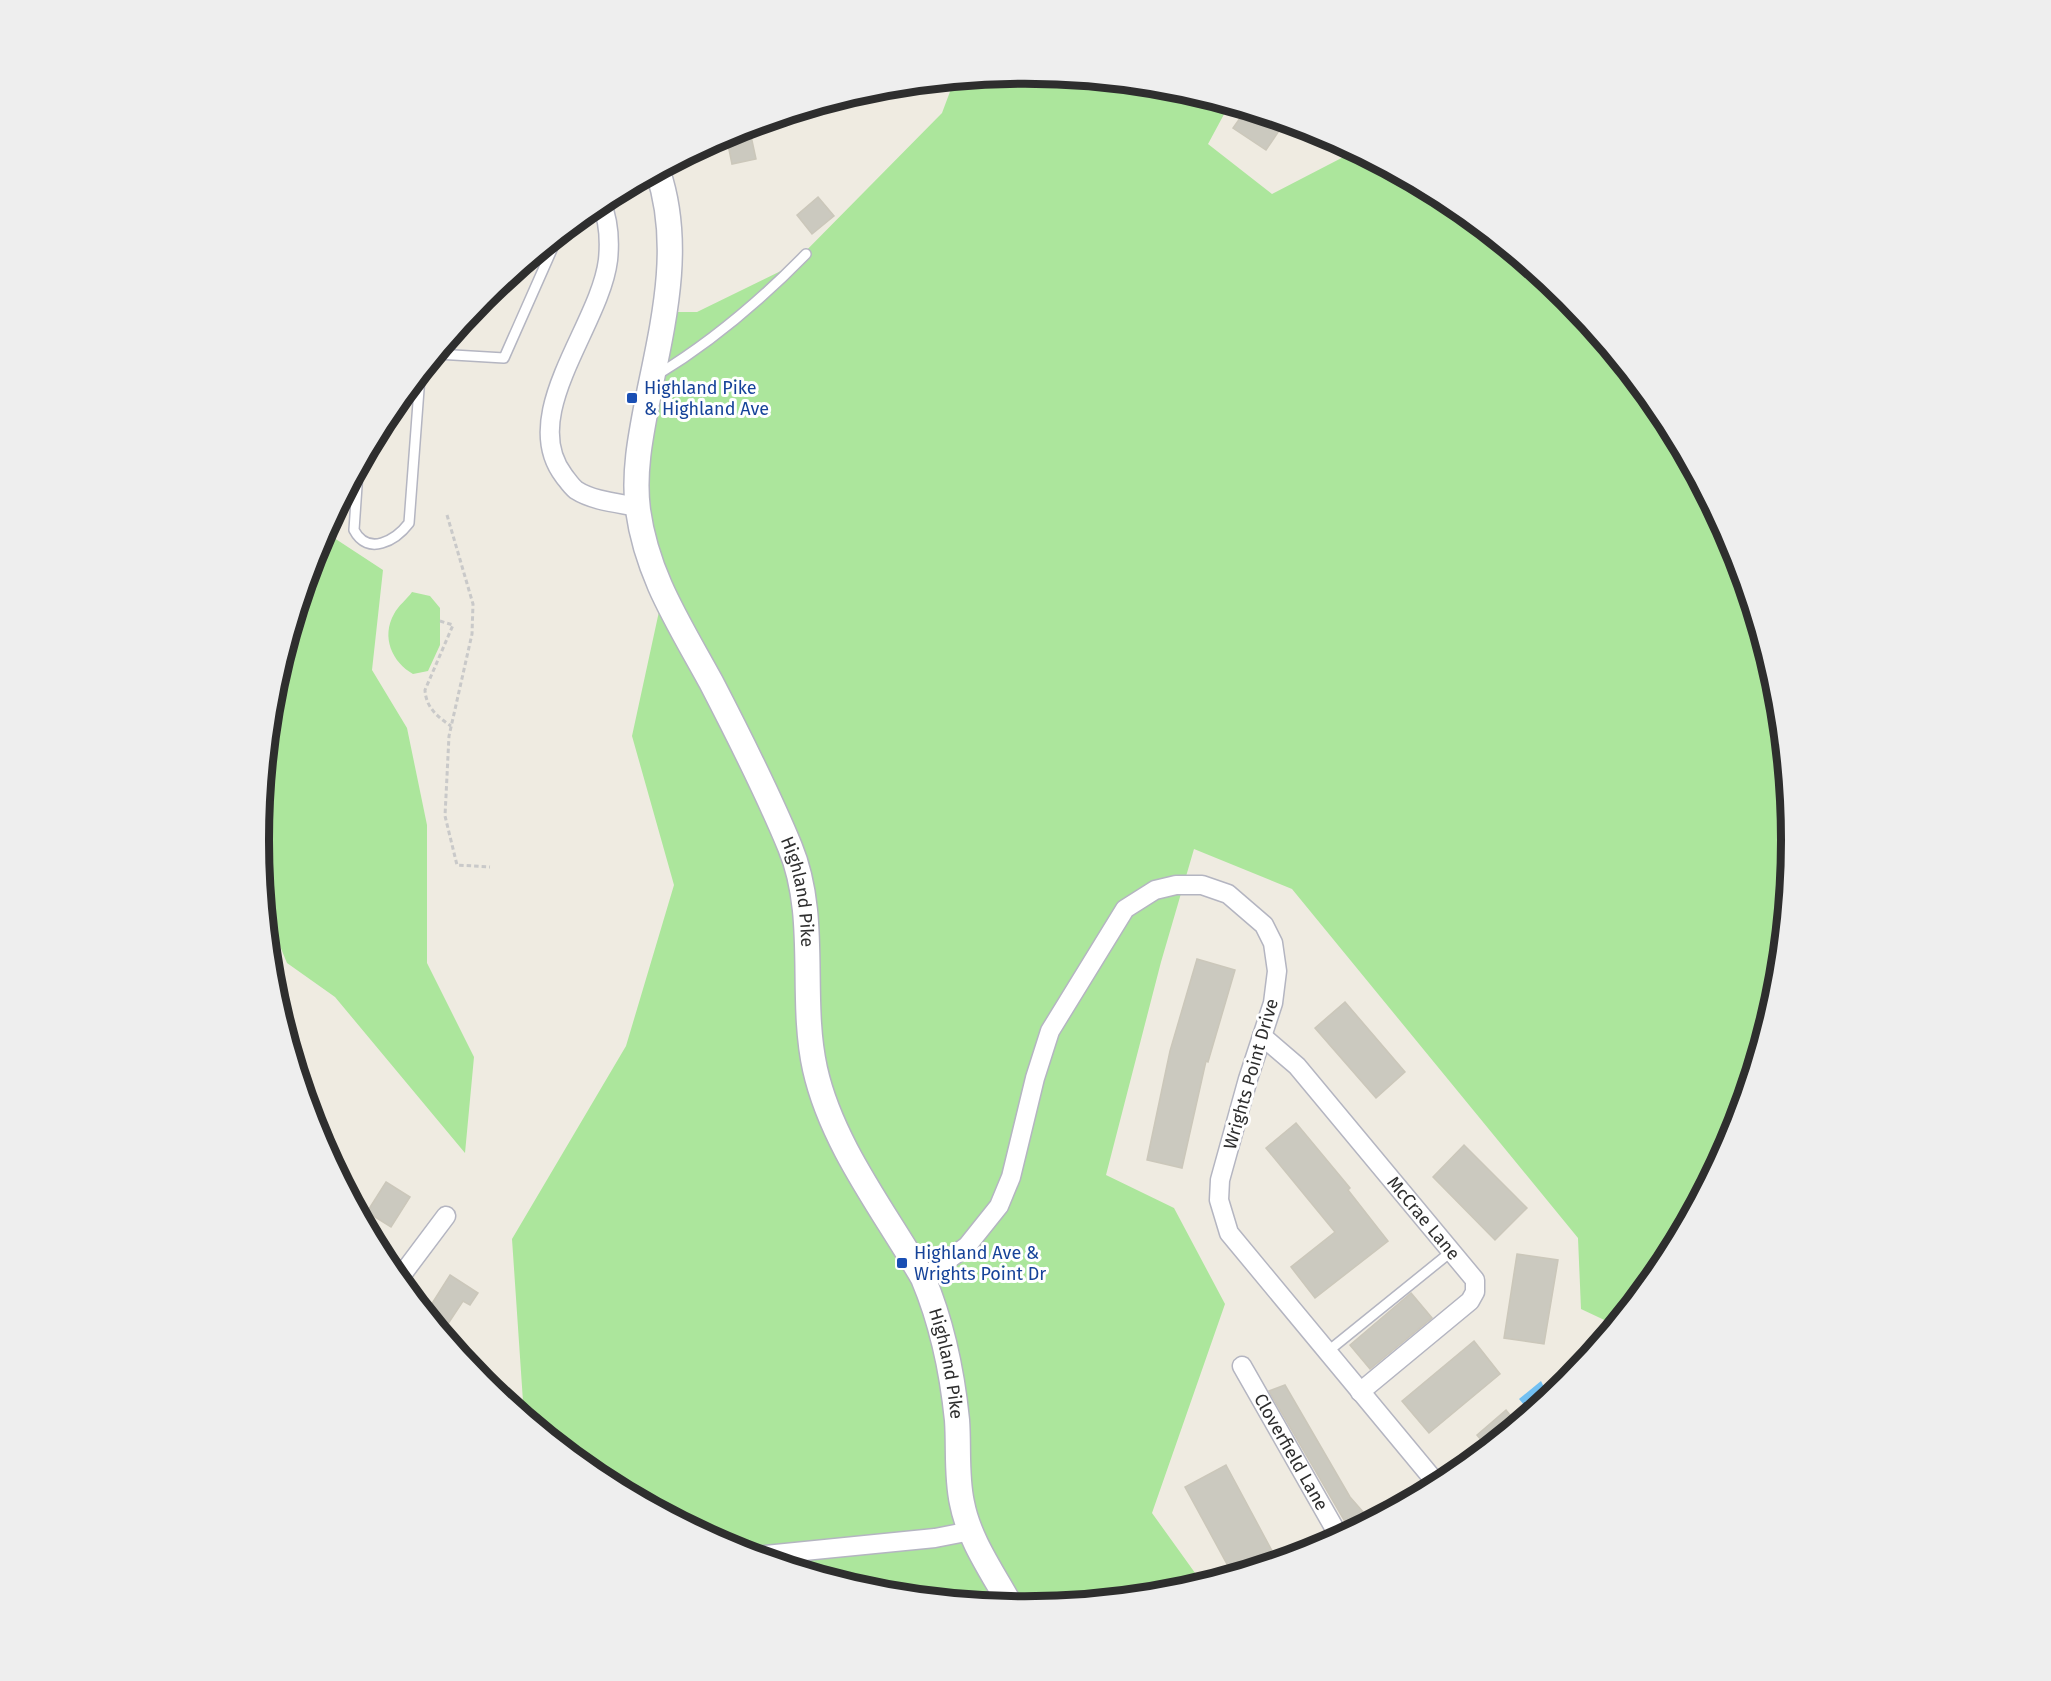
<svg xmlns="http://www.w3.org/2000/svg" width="2051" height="1681" font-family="'Fira Sans',sans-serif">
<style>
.green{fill:#ace69c}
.water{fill:#72c0f2}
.building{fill:#cbc9bf;stroke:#cbc7ba;stroke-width:1.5}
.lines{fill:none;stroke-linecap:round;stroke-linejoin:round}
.service-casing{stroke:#b4b5c1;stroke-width:12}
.minor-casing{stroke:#b4b5c1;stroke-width:21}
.tertiary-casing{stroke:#b4b5c1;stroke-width:27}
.path{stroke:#c9c9c9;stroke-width:3;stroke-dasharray:4.5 3;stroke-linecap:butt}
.service{stroke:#fff;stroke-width:9}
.minor{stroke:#fff;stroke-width:18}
.tertiary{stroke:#fff;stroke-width:24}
.transit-dot{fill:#1a4fb4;stroke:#fff;stroke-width:2}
.labels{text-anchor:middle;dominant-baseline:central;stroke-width:6;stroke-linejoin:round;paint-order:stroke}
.transit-label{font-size:18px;fill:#164399;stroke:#fff;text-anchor:start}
.street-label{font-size:18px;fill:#2e2e2e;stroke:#fff}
.rim{fill:none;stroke:#2e2e2e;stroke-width:8}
</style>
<rect width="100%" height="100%" fill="#efebe1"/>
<g class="green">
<polygon points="1026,74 1175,88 1229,105 1208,144 1272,194 1355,151 1452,203 1568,298 1663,415 1734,547 1778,691 1792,841 1778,990 1734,1134 1663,1267 1615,1325 1581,1309 1578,1238 1292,889 1194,849 1161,962 1106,1175 1174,1208 1225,1304 1152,1513 1203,1584 1175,1593 1025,1607 876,1593 732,1549 599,1478 524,1416 512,1239 626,1046 674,885 632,736 663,593 638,507 666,312 697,312 791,266 942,113 954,81"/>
<polygon points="325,532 383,570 372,670 407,728 427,825 427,963 474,1057 465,1153 335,997 287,963 265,910 259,840 273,691 317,547"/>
<path d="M412 592 430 596 440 608V645L428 671 413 674C392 662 381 637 394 614 398 606 407 599 412 592Z"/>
</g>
<polygon class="water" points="1541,1381 1549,1398 1531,1413 1519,1399"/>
<g class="building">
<polygon points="1245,111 1254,117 1257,113 1285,122 1266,150 1233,128"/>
<polygon points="749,127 756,159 732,164 726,135"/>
<polygon points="818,197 834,216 812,234 797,215"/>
<polygon points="1197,959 1235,970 1208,1062 1206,1061 1182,1168 1147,1160 1170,1051"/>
<polygon points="1345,1002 1405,1072 1376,1098 1315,1028"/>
<polygon points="1296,1123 1350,1188 1348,1190 1388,1241 1315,1298 1291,1267 1335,1232 1266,1148"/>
<polygon points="1464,1145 1527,1208 1495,1240 1433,1177"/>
<polygon points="386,1182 410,1197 391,1227 367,1212"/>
<polygon points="1517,1254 1558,1260 1544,1344 1504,1338"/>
<polygon points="450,1275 478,1293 470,1305 463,1301 442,1333 426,1313"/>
<polygon points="1411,1293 1432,1318 1370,1369 1350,1345"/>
<polygon points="1474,1341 1500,1374 1429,1433 1402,1401"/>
<polygon points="1285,1385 1350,1497 1371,1521 1351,1532 1269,1391"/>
<polygon points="1506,1410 1517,1424 1488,1448 1477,1435"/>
<polygon points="1226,1465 1278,1562 1233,1575 1185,1487"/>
</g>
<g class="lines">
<g class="service-casing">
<g id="service">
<polyline points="437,354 504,358 558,236"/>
<path d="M657 375C713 341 760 301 806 254"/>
<path d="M358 471 354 530C368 557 396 540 409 523L420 376"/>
<polyline points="1327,1352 1452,1251"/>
</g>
</g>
<g class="minor-casing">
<g id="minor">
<path d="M601 202C609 221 610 240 608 260 600 326 517 415 564 476 568 481 571 486 576 490 593 501 618 503 638 507"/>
<path id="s1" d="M1262 1036 1297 1066 1475 1280V1292L1470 1301 1360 1392"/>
<polyline points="923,1278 967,1246 999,1206 1011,1177 1035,1078 1050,1031 1125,909 1155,890 1176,885 1202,885 1228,894 1264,925 1273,943 1277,971 1273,1003 1248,1079 1220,1180 1219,1200 1229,1233 1438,1485"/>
<polyline points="398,1280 446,1216"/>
<path id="s2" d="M1242 1366 1340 1538"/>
<polyline points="755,1556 935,1538 971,1531"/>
</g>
</g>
<g class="tertiary-casing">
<g id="tertiary">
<path id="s3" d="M658 172C683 246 663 324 648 398 641 434 633 473 638 510 647 576 680 625 711 682 739 736 767 791 790 847 819 917 799 996 815 1069 832 1145 885 1212 923 1278 942 1323 952 1371 957 1420 959 1447 956 1476 962 1503 969 1540 993 1573 1011 1606"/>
</g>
</g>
<g class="path">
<polyline points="447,515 473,604 472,634 449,736 445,816 457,865 490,867"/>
<path d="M440 621 453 625 425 690C426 708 438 717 451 726"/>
</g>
<use href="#service" class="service"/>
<use href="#minor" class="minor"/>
<use href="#tertiary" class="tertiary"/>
</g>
<g class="transit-dot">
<rect x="626" y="392" width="12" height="12" rx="3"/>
<rect x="896" y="1257" width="12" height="12" rx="3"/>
</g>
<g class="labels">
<g class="transit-label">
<text x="644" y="388">Highland Pike<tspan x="644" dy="21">&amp; Highland Ave</tspan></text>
<text x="914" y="1253">Highland Ave &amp;<tspan x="914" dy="21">Wrights Point Dr</tspan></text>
</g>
<g class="street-label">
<text stroke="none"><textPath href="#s3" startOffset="759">Highland Pike</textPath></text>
<text transform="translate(1251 1074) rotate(-74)">Wrights Point Drive</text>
<text stroke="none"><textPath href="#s1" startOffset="244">McCrae Lane</textPath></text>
<text stroke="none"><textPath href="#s3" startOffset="1263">Highland Pike</textPath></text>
<text stroke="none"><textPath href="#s2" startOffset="99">Cloverfield Lane</textPath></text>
</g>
</g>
<path d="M0 0H2051V1681H0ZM269 840a756 756 0 1 1 1512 0a756 756 0 1 1-1512 0Z" fill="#eee" fill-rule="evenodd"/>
<path class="rim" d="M269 840a756 756 0 1 1 1512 0a756 756 0 1 1-1512 0Z"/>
</svg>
